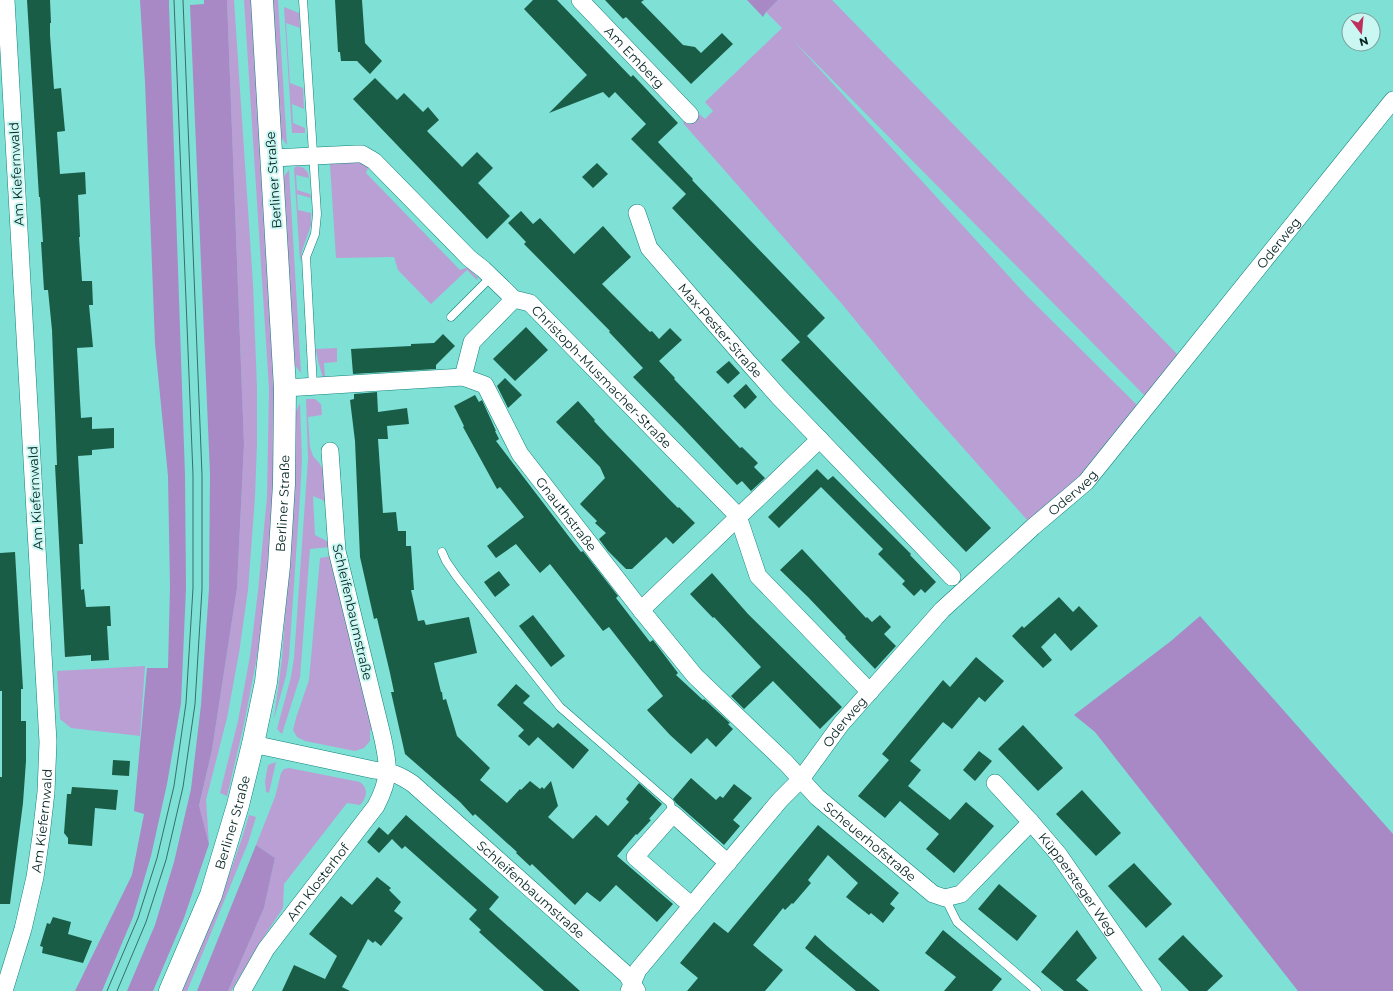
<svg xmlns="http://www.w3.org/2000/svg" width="1393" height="991" font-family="Montserrat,sans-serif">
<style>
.green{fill:#ba9fd5}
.forest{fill:#a889c6}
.building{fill:#1a5d47}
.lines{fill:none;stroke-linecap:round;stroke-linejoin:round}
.lane-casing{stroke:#0d837b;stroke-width:9}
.street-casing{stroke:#0d837b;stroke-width:18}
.secondary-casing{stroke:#0d837b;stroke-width:23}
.lane{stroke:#fff;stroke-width:8}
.street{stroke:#fff;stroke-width:17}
.secondary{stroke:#fff;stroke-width:22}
.tram{stroke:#36706b;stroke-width:1}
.labels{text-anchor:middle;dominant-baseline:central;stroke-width:4;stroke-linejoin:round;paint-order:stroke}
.street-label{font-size:13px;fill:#042422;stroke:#caf7f2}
</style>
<rect width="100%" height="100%" fill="#7fe0d6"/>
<g class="green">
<polygon points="227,0 234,0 253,284 257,388 257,444 255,497 248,590 239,653 227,718 206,800 209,844 199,807 212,750 237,588 244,444"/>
<polygon points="244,0 251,0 275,389 274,497 266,592 257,657 244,724 227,796 220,793 238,721 250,656 258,591 267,497 269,389"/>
<polygon points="271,0 278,0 287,145 281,137"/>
<polygon points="778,0 832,0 1180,357 1146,397 792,39 1027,296 1139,407 1081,476 1028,521 918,397 842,304 683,123 696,111 705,119 713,111 705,102 782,28 766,12"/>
<polygon points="284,7 299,13 300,28 286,23 290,83 303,88 304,109 292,104 293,123 305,128 305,133 292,133"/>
<polygon points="340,162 360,162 369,165 366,173 460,270 468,267 478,278 477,280 467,270 431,304 398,270 394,257 336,258 330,164"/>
<polygon points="297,166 304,168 308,173 309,178 296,175 297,190 310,194 311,198 297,194 298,210 311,213 311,225 302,251 300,262 294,168"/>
<polygon points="289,170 301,373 293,363 283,181 284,176"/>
<polygon points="337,348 337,362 324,363 325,377 323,378 318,361 316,349"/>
<polygon points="306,399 315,399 321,404 322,415 308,417 310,447 313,456 320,464 325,474 327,502 313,496 315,535 329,542 330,547 310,549 300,677 282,734 277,729 291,677 294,658 308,459"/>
<polygon points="300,403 302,459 300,497 289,657 286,676 274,719 282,659 293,498 295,414"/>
<polygon points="331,556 374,728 370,730 370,741 364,748 355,751 305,741 297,737 293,730 296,718 309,680 320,558"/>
<polygon points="145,666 140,736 71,728 60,719 57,671"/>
<polygon points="276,762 269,793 266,792 265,781 268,765"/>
<path d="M289 768 360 782C369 789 367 797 360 805L347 803 284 884 283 908 261 941 231 991H228L264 908 275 858 256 845 275 797 281 773 284 769Z"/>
<path d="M249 815 256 817 248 843 187 991H180C205 933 232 875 249 815Z"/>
</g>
<g class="forest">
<polygon points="140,0 169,0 169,5 185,475 186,588 181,703 167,784 151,856 133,917 102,991 75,991 132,875 144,814 134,811 147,668 168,668 170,586 168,476 155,344 145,82"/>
<polygon points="204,0 227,0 244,444 237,588 212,750 199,806 209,844 184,918 153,991 127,991 155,925 174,862 191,789 201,705 209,589 210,474 190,5 204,4"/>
<polygon points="747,0 778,0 766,12 763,17"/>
<polygon points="1200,616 1393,834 1393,991 1298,991 1095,732 1074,715 1171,641"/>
<polygon points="256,845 275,858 264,908 228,991 197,991"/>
</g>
<g class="building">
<polygon points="27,0 50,0 51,23 50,23 50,35 54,89 61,88 65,131 57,132 60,174 85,172 86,194 78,195 80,237 79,237 82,281 92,281 93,305 89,305 93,347 77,348 81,418 92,417 92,429 114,428 114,448 92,450 92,455 78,456 83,544 79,544 81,590 84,589 86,607 110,606 111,626 107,626 109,660 91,661 91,655 65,657 55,465 57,465 52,330 48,290 44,290 41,242 43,242 40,197 39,197"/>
<polygon points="335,0 362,0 365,43 382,61 370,74 357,61 341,61 340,52 338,52"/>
<polygon points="533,0 557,0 631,77 633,75 678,123 658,142 693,179 692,180 825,318 807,336 991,528 966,552 781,360 800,342 672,208 686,194 631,139 646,124 615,92 609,98 603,92 549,113 587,75 524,9"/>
<polygon points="605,0 644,0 641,2 683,45 695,47 701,53 722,33 733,44 691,84 626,17 623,19"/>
<polygon points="375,78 397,100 404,93 423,112 428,107 439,120 427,131 462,167 477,152 493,168 478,183 510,216 487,239 353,99"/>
<polygon points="597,163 608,174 593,188 582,177"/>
<polygon points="521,211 533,224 540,218 574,254 603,226 631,257 602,284 650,332 652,331 659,339 670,328 682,340 659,361 675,378 674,379 740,448 742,447 758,463 754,467 765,478 751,491 742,481 737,485 683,428 633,377 643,368 609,332 610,331 524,244 526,242 508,223"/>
<polygon points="526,327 548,350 515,381 493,359"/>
<polygon points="443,334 455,346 436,365 436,369 353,374 351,349 411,346 411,344 434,343"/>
<polygon points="729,361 740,373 728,384 716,372"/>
<polygon points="505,378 522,395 508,408 497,386"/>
<polygon points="746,384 757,397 745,409 733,396"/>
<polygon points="377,392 378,412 407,408 409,424 387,426 388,439 378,439 383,513 396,512 398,531 406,531 406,546 411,546 414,590 411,590 418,621 424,620 426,625 469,617 477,653 434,663 441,692 442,692 443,700 446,699 457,736 490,768 480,780 507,803 520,789 521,790 530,781 540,789 542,787 544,789 551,781 558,806 548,817 573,839 596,815 608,826 629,802 626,799 639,783 662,804 649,819 651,820 637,835 636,834 617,856 673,904 657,922 616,885 600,902 587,892 575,905 532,864 530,866 516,853 517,852 475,814 473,816 460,802 405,754 391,692 394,692 390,673 377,618 374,619 360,557 355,441 350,400 354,399 354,394"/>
<polygon points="475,395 479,402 482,400 492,422 496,431 495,431 499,439 496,441 570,538 581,552 583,551 618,596 616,598 650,642 653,640 678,673 676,675 703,700 704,699 730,723 728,724 733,729 716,747 707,738 691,754 670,735 647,710 663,696 609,627 603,631 550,564 540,573 516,544 496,558 487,546 524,517 500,487 497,489 463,427 464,426 454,406"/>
<polygon points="578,401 595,420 594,421 607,435 666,496 678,508 679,507 695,523 673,544 666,537 632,569 626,569 608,551 599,539 606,533 595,523 597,521 580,504 605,478 600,467 556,422"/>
<polygon points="817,469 828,480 833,476 911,554 910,555 936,582 925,593 921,589 914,596 902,584 905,581 878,554 883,549 821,487 779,528 768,517"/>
<polygon points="802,549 866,618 867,617 872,622 880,615 891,627 884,634 896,646 875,669 845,638 846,637 808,597 780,570"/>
<polygon points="15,552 23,689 21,689 21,721 26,721 26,761 23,803 10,904 0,904 0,777 2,777 2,691 0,691 0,553"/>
<polygon points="499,571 510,585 495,597 484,582"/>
<polygon points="712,573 748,614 842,707 820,729 773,681 744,709 731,696 761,667 714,617 713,618 690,594"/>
<polygon points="1059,597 1073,612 1079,606 1098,626 1071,651 1055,633 1041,647 1052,660 1043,668 1012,636 1022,626 1024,628"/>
<polygon points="533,615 565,656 551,667 519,626"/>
<polygon points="976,657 1004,681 985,702 979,697 952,729 943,722 910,761 921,770 908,786 950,820 966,802 994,826 954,873 926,849 939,834 900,801 885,818 858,796 889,760 882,754 943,680 950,687"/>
<polygon points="516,684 530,696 523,703 553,728 558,723 589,750 573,769 538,737 529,746 518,736 524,730 497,705"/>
<polygon points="1023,725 1063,768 1038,791 998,749"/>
<polygon points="979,751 992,761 975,781 963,770"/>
<polygon points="113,760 130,761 129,776 112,775"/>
<polygon points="691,778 716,800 720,796 723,798 734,784 752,798 733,820 740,826 724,845 676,803 673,799"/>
<polygon points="72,787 118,790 116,810 95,808 92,846 68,844 68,838 64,833 67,794 71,794"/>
<polygon points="1082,790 1121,833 1096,856 1056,814"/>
<polygon points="406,815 499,897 489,909 580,991 544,991 479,932 481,930 469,919 477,910 405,846 402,849 392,839 379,853 367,842 379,827 388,835"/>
<polygon points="818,825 899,893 890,904 895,908 883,923 871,913 869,915 846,897 858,883 828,855 808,880 811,883 793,904 792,903 785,910 783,908 753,945 783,970 765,991 687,991 698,978 680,963 714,922 728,933"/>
<polygon points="1134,863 1172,904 1146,928 1108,886"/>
<polygon points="377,877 391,888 389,890 401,902 394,911 403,918 381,946 375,941 373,943 368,939 342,987 350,991 282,991 294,965 325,979 337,956 309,934 341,896 352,905"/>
<polygon points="999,884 1037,916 1017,941 978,909"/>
<polygon points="53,917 71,922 68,934 92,941 83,963 42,953 43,947 40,946 47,923 50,924"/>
<polygon points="943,930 1002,979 992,991 944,991 956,977 925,953"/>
<polygon points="1077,930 1097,958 1076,980 1089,991 1064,991 1041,972"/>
<polygon points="815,935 827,946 880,991 856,991 805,948"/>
<polygon points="1183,935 1223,976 1207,991 1189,991 1158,959"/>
</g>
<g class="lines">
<g class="lane-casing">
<g id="lane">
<polyline points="303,0 317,214 315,234 306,257 313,387"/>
<polyline points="451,317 491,277"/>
<polyline points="442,552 446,561 457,577 560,707 670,803 673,814"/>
<polyline points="945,898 957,922 1037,991"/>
</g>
</g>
<g class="street-casing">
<g id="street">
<path id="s1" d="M580 0 690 115"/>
<path id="s2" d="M272 158 356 154H362L374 161 469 258 483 269 514 299 530 303 738 516 758 576 870 692"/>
<path id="s3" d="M637 213 649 248 747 361 779 397 952 577"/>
<polyline points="463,377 472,342 514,299"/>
<path id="s4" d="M285 388 463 377 485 385 520 454 641 610 695 676 786 763 817 797 933 894 945 898 961 894 1031 822"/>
<polyline points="641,610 820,439"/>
<path id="s5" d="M253 744 374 770C390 771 400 775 413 784L627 975 637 991"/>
<path id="s6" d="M995 783 1031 822 1059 855 1153 991"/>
<polyline points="692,906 635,857 673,814 728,863"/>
<path id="s7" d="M4 991 23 929 35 877 41 836 46 792 48 742 6 0"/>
<path id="s8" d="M242 991 266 949 376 806C391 777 389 766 382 735L337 551 330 451"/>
<path id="s9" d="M629 991 638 970 780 800 801 779 841 724 942 610 1033 527 1086 482 1393 100"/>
</g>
</g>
<g class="secondary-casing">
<g id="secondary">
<path id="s10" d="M170 991 211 895 238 805 253 744 266 682 279 566 284 484 285 388 262 0"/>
</g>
</g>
<use href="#lane" class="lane"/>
<use href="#street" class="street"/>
<use href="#secondary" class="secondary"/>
<g class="tram">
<polyline points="107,991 138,918 157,858 174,786 186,703 193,588 193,475 174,0"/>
<polyline points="117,991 146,922 166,860 183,787 195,704 202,589 202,475 183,0"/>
</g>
</g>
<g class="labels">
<g class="street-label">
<text stroke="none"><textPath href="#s1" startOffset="79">Am Emberg</textPath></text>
<text transform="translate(16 174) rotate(-93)">Am Kiefernwald</text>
<text transform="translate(273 180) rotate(-94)">Berliner Straße</text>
<text stroke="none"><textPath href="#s9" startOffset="994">Oderweg</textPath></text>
<text stroke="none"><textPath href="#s3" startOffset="146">Max-Pester-Straße</textPath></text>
<text stroke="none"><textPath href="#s2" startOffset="420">Christoph-Musmacher-Straße</textPath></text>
<text stroke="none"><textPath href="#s9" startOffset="670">Oderweg</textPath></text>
<text transform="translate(35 498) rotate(-93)">Am Kiefernwald</text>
<text stroke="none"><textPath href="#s10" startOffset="504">Berliner Straße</textPath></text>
<text stroke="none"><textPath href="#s4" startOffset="355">Gnauthstraße</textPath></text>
<text transform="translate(353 612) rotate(77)">Schleifenbaumstraße</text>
<text stroke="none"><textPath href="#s9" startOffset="346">Oderweg</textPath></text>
<text stroke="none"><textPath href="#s7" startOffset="175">Am Kiefernwald</textPath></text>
<text stroke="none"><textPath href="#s10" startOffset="180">Berliner Straße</textPath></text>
<text stroke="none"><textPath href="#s4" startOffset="803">Scheuerhofstraße</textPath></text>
<text stroke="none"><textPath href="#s8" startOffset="133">Am Klosterhof</textPath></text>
<text stroke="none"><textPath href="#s6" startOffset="131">Küppersteger Weg</textPath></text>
<text stroke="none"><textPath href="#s5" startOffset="324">Schleifenbaumstraße</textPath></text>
</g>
</g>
<g transform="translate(1361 32) rotate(164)"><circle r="19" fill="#caf7f2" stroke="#7ba39f"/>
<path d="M0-3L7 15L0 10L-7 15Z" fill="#be305c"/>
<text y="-6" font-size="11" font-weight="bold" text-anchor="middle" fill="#042422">N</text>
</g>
</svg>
